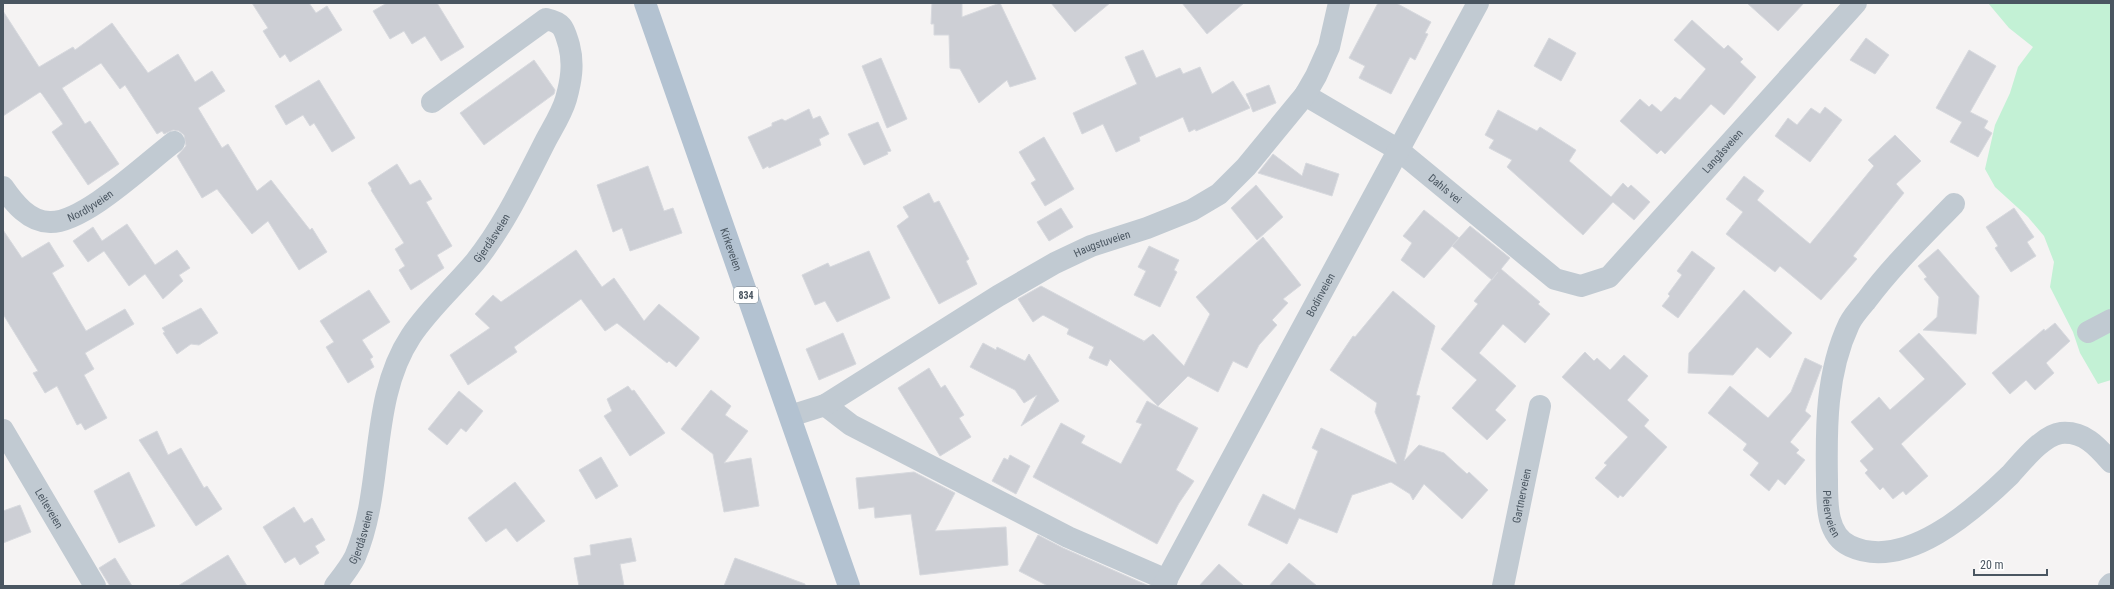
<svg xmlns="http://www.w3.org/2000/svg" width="2114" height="589" font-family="'Roboto Condensed',sans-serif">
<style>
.green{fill:#c3f1d5}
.building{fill:#cdcfd5;stroke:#d7d9de}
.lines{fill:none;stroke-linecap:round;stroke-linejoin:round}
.minor{stroke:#c1cad2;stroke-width:22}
.primary{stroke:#b3c2d1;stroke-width:22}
.labels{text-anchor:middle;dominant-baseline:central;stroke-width:3;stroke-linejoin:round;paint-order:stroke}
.shield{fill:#fff;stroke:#808990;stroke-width:1}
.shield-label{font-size:10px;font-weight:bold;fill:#4a5661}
.street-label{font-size:11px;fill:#4a5661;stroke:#fff}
</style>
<rect width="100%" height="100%" fill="#f5f3f3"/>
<polygon class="green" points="1988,3 2111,3 2111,380 2098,384 2080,353 2073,332 2050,287 2054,262 2044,236 2028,217 1995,187 1985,169 1995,125 2010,93 2018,67 2033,47 2009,28"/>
<g class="building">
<polygon points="252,3 309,3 316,13 327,6 342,30 290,62 285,54 280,58 263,31 268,28"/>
<polygon points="387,3 437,3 464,47 441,61 425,36 412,44 404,31 390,39 373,11"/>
<polygon points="932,3 962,3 962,17 1000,3 1036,79 1010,87 1007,80 979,103 960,69 950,68 949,35 934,35 934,24 931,24"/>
<polygon points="1051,3 1110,3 1075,32"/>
<polygon points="1182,3 1244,3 1207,34"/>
<polygon points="1378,3 1396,3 1431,22 1425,33 1428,34 1415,60 1410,57 1391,94 1359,78 1365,66 1349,58"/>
<polygon points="1747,3 1804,3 1778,31"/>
<polygon points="3,11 39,67 73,47 75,50 112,23 148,73 178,54 195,82 212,71 225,91 198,108 222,148 228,144 257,191 271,180 310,230 312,228 327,252 299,270 268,221 252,234 217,189 202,198 177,156 186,146 184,135 179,131 173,130 164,134 162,131 157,134 125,85 120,89 101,63 62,88 85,124 90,121 119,164 88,185 52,132 63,124 42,94 40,92 3,116"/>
<polygon points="1692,20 1724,49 1728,45 1743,59 1740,62 1756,77 1724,115 1711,104 1665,154 1661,150 1657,154 1620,121 1640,99 1649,107 1652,104 1661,112 1675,97 1680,100 1706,69 1674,40"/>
<polygon points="1549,38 1576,53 1561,81 1534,66"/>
<polygon points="1866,38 1889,55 1875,74 1850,60"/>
<polygon points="1143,50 1156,78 1180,68 1183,74 1200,67 1212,94 1233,81 1250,108 1196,131 1195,129 1189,132 1183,117 1139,137 1140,141 1116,152 1103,124 1082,134 1073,113 1137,84 1125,57"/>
<polygon points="1969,50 1996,66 1970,112 1988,121 1984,128 1992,133 1978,157 1950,142 1962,122 1936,108"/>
<polygon points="881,58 907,119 887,128 862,66"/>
<polygon points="534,60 555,90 554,94 484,145 460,113"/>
<polygon points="319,80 355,138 332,152 314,123 310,126 303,115 286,125 275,106"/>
<polygon points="1269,85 1276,103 1253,112 1246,94"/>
<polygon points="1825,107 1842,120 1810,162 1775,136 1788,118 1797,125 1811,108 1820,114"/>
<polygon points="809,109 813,119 820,116 829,134 819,139 821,145 769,168 768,166 763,169 748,137 772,126 772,123 782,119 785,121"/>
<polygon points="1498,110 1537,131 1540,127 1576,150 1569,161 1611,197 1623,183 1628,188 1631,185 1650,202 1634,220 1613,202 1583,235 1507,167 1512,160 1489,148 1494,140 1485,135"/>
<polygon points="878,122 891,151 887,152 888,154 864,165 848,134"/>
<polygon points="1895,135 1921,161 1896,184 1904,193 1853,256 1857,259 1821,300 1780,266 1775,272 1726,234 1743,212 1726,199 1744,176 1764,191 1757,200 1810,244 1874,166 1868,160"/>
<polygon points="1044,137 1074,189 1045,206 1031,183 1036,180 1019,152"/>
<polygon points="1273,154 1302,176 1306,163 1339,174 1332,196 1258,173"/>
<polygon points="397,164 410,185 420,180 432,199 426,202 452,246 437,255 444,268 411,290 399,270 405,266 395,249 404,243 371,190 372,189 368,183"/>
<polygon points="648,166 664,211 673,208 682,233 630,251 622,228 613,232 597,185"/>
<polygon points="1256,185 1283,217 1257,240 1231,208"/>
<polygon points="929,193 934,203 939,201 969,259 966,261 977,284 939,304 897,226 909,217 903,207"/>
<polygon points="1061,208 1073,227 1049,241 1037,222"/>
<polygon points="2014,208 2034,237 2027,242 2036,256 2011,272 1995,248 1998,246 1986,227"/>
<polygon points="1424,210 1459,238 1424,278 1401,260 1412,243 1403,236"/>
<polygon points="127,224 155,265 177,250 190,268 179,275 183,281 163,299 145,274 129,286 104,251 88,262 73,241 93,227 102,241"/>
<polygon points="1470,226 1510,258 1501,269 1540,302 1538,304 1550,314 1525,343 1503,324 1479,353 1516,386 1495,410 1506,420 1487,440 1452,408 1477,380 1441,349 1478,304 1474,301 1498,272 1492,280 1452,246"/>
<polygon points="3,230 22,258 49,242 64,266 52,273 86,331 125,309 134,324 85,353 94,369 84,375 107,418 85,430 81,423 77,425 57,386 45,393 33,373 38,371 3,314"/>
<polygon points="1263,237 1301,285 1283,299 1288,303 1272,320 1277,325 1259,345 1247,368 1233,361 1218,392 1188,376 1158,406 1110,359 1107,366 1089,358 1094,347 1067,334 1069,329 1043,315 1033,322 1018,299 1041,286 1144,341 1143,342 1153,334 1184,366 1210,314 1196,297"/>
<polygon points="1149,246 1179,260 1174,270 1177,272 1160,307 1134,295 1146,271 1138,267"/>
<polygon points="1938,249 1979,296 1976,334 1923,330 1937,317 1939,297 1924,279 1927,277 1918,266"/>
<polygon points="576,250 602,287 614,278 644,321 659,304 699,337 699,339 676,367 669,361 667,363 617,323 605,331 581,299 514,347 517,352 468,385 450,355 490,328 475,314 493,295 501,302"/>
<polygon points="869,251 890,298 837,322 825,301 815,305 802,275 828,263 830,267"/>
<polygon points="1692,251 1715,268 1678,318 1662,306 1670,296 1668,294 1682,275 1677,271"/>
<polygon points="369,290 390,322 362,340 373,357 370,359 374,367 348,383 326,347 334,342 320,321"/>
<polygon points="1744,290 1792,333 1770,358 1757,347 1733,375 1688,373 1689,353"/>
<polygon points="1393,291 1435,326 1416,395 1420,396 1404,461 1419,445 1444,453 1467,474 1469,472 1488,490 1462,519 1424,484 1413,500 1410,494 1391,482 1352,495 1337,533 1299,518 1287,544 1248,525 1263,494 1295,510 1318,451 1312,448 1321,428 1397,464 1375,412 1377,403 1330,370 1353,336 1355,337"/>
<polygon points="201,308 218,333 199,345 191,344 177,354 163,333 165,332 162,328"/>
<polygon points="2055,323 2070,341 2046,363 2054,373 2035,390 2026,380 2010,394 1992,373 2044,329 2045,331"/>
<polygon points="843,333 856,364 819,380 806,349"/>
<polygon points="1919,333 1966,384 1901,444 1928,476 1906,495 1903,491 1893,499 1883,487 1880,490 1865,473 1868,470 1860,461 1874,449 1851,422 1879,397 1890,410 1925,379 1899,351"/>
<polygon points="983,343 996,350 997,347 1025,361 1029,354 1059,401 1021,426 1037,395 1024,403 1015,390 970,367"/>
<polygon points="1585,352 1594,361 1597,358 1610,370 1624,355 1648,376 1627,400 1649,420 1644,426 1667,447 1623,497 1620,495 1618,498 1595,478 1607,465 1604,463 1628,437 1562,377"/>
<polygon points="1805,358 1822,366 1805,411 1811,416 1790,442 1799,450 1796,453 1805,460 1785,485 1778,479 1769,491 1750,475 1759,463 1743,450 1747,444 1708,413 1730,386 1768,418 1791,392"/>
<polygon points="929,368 941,388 945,385 964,415 959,418 971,437 940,456 898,388"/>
<polygon points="628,386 632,391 634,390 665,433 630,456 604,416 612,411 607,399"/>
<polygon points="711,390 731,406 725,415 748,431 724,463 751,458 759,506 724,512 713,454 681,429"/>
<polygon points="459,391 483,411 466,432 461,428 447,445 428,429"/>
<polygon points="1147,401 1198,428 1176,470 1194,481 1179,503 1157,544 1033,477 1061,423 1085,436 1081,443 1121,464 1142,424 1136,422"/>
<polygon points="157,431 168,455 181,448 204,488 207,486 222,509 196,526 139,440"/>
<polygon points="1010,455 1030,466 1016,494 992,481 1004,458 1008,460"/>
<polygon points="601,457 618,486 596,499 579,470"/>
<polygon points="129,472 155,526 119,543 94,491"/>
<polygon points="914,472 955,493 935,531 1006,527 1008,565 920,575 911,514 875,518 874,507 859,509 856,478"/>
<polygon points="515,482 545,521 517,542 506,528 486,542 468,518"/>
<polygon points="20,505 31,532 3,543 3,511"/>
<polygon points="294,507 304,523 312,518 325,540 315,546 319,553 300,565 295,557 285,563 263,527"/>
<polygon points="1038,535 1063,548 1149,586 1048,586 1019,571"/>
<polygon points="631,538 636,561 620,564 624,586 579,586 574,558 591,555 590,545"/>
<polygon points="228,555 247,586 178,586"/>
<polygon points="115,558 132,586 110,586 99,568"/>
<polygon points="735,558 805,584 805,586 724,586"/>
<polygon points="1289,563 1317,586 1269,586"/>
<polygon points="1219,564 1244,586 1199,586"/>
</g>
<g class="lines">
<g class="minor">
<path id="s1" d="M1305 95 1397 149 1555 279 1581 286 1609 277 1856 3"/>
<path id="s2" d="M3 187C14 203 29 222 50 222 84 223 146 163 174 142"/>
<path id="s3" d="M1954 204C1924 235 1892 266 1866 301 1860 308 1853 316 1849 324 1826 373 1826 427 1827 480 1827 503 1826 535 1850 546 1905 572 1974 510 2010 475 2022 462 2043 435 2061 433 2084 431 2097 446 2111 462"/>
<polyline points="2088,332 2111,320"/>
<polyline points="825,405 851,425 1068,537 1167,580"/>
<path id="s4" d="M790 416 825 405 998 296 1055 263 1091 246 1147 228 1192 210 1219 194 1246 167 1305 95 1316 76 1329 47 1339 3"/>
<path id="s5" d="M3 430 95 586"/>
<path id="s6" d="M335 586C342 577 350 567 355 557 385 487 368 401 411 336 429 309 454 287 475 262 504 226 525 181 546 140 553 127 562 113 566 99 571 81 574 64 569 45 564 29 564 23 546 19L432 102"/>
<path id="s7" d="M1163 586 1478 3"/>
<path id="s8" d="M1503 586 1540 406"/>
<polyline points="2109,586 2111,584"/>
</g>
<path class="primary" id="s9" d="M645 3 849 586"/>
</g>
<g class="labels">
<rect class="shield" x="734" y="287" width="24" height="16" rx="3"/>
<g class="shield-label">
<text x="746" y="295">834</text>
</g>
<g class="street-label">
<text stroke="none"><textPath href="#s1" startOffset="537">Langåsveien</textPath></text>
<text stroke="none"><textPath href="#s1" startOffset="169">Dahls vei</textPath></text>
<text stroke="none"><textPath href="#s2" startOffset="105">Nordlyveien</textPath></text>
<text stroke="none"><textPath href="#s6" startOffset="392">Gjerdåsveien</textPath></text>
<text stroke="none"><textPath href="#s4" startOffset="358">Haugstuveien</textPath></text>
<text stroke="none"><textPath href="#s9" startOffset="261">Kirkeveien</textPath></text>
<text stroke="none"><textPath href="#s7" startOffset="331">Bodinveien</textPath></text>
<text stroke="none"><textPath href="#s8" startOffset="92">Gartnerveien</textPath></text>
<text stroke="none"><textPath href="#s5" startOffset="91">Leiteveien</textPath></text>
<text stroke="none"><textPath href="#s3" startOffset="353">Pleierveien</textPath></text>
<text stroke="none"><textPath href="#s6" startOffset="56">Gjerdåsveien</textPath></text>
</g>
</g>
<rect width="2114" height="589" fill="none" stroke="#4a5661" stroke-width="8"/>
<path d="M1974 569v6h73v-6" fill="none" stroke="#4a5661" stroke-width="2"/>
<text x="1980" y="569" font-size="12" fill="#4a5661" stroke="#ffffff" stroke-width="3" paint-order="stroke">20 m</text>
</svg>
